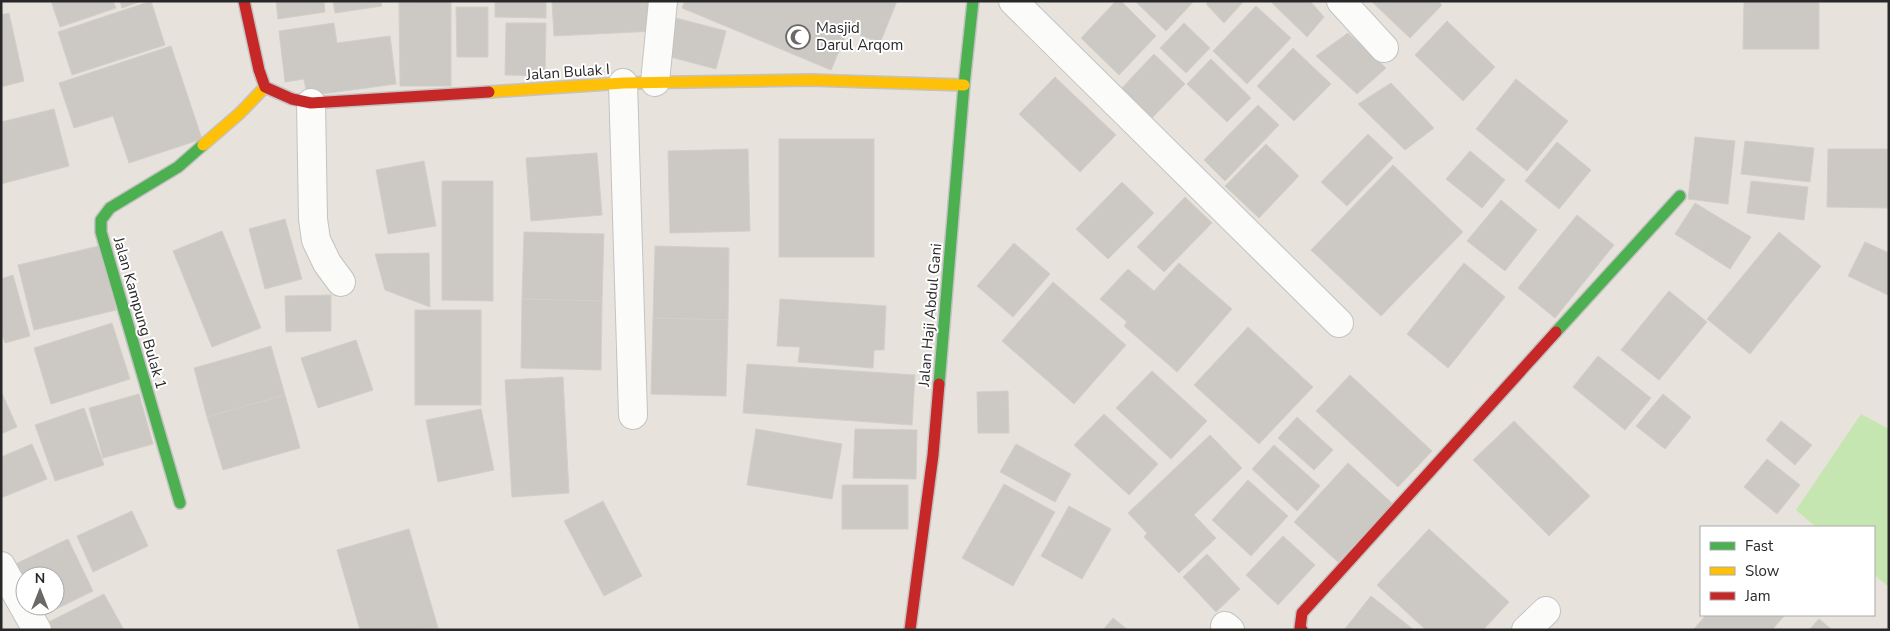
<svg xmlns="http://www.w3.org/2000/svg" width="1890" height="631" font-family="'Nunito Sans',sans-serif">
<style>
.green{fill:#c6e6b1}
.building{fill:#ccc9c4;stroke:#d2cec8}
.lines{fill:none;stroke-linecap:round;stroke-linejoin:round}
.street-casing{stroke:#c4c2c3;stroke-width:30}
.fast-casing{stroke:#c4c2c3;stroke-width:14}
.slow-casing{stroke:#c4c2c3;stroke-width:14}
.jam-casing{stroke:#c4c2c3;stroke-width:14}
.street{stroke:#fbfbfa;stroke-width:28}
.fast{stroke:#4caf50;stroke-width:11}
.slow{stroke:#ffc107;stroke-width:11}
.jam{stroke:#c62828;stroke-width:11}
.labels{text-anchor:middle;dominant-baseline:central;stroke-width:4;stroke-linejoin:round;paint-order:stroke}
.poi-label{font-size:15px;fill:#282828;stroke:#fff;text-anchor:start}
.street-label{font-size:15px;fill:#282828;stroke:#fff}
</style>
<rect width="100%" height="100%" fill="#e7e3dc"/>
<polygon class="green" points="1861,414 1889,429 1889,587 1874,575 1874,527 1816,527 1796,510"/>
<g class="building">
<polygon points="51,1 113,1 116,8 60,27"/>
<polygon points="120,1 142,1 122,8"/>
<polygon points="151,1 165,45 72,75 58,32"/>
<polygon points="276,1 324,1 325,12 278,19"/>
<polygon points="333,1 381,1 382,6 335,13"/>
<polygon points="451,1 451,86 400,86 399,2"/>
<polygon points="495,1 546,1 546,18 495,17"/>
<polygon points="552,1 654,1 655,31 554,36"/>
<polygon points="685,1 897,1 880,43 848,30 831,70 682,8"/>
<polygon points="1116,1 1121,1 1156,36 1119,75 1081,38"/>
<polygon points="1135,1 1194,1 1166,31"/>
<polygon points="1209,1 1244,1 1224,23 1206,4"/>
<polygon points="1270,1 1310,1 1324,17 1307,37"/>
<polygon points="1438,1 1442,5 1410,38 1372,2"/>
<polygon points="1744,1 1819,1 1819,49 1743,49"/>
<polygon points="1256,6 1291,38 1247,84 1213,51"/>
<polygon points="456,7 488,7 488,57 457,57"/>
<polygon points="9,13 24,81 1,87 1,15"/>
<polygon points="672,17 726,31 716,69 663,55"/>
<polygon points="1447,21 1495,67 1463,101 1415,55"/>
<polygon points="334,23 337,43 390,36 396,84 307,96 304,79 285,82 279,31"/>
<polygon points="506,23 546,23 545,76 505,75"/>
<polygon points="1184,23 1210,48 1186,73 1160,48"/>
<polygon points="1348,33 1386,68 1357,94 1316,56"/>
<polygon points="171,46 202,139 129,163 113,116 74,128 59,83"/>
<polygon points="1293,48 1331,84 1294,121 1257,86"/>
<polygon points="1154,54 1185,84 1151,119 1120,90"/>
<polygon points="1211,59 1251,98 1227,122 1187,84"/>
<polygon points="1055,77 1116,135 1080,172 1019,114"/>
<polygon points="1516,79 1568,121 1527,171 1476,129"/>
<polygon points="1391,83 1434,128 1405,150 1358,104"/>
<polygon points="1258,105 1279,125 1225,181 1204,160"/>
<polygon points="54,109 69,166 1,184 1,122"/>
<polygon points="1368,134 1393,158 1347,206 1321,182"/>
<polygon points="1695,137 1735,141 1728,204 1688,199"/>
<rect x="779" y="139" width="95" height="118"/>
<polygon points="1745,141 1814,148 1810,182 1741,174"/>
<polygon points="1557,142 1591,170 1559,209 1525,181"/>
<polygon points="1266,144 1299,176 1259,218 1225,186"/>
<polygon points="748,149 750,231 670,233 668,151"/>
<polygon points="1828,149 1889,149 1889,208 1827,207"/>
<polygon points="1470,151 1505,180 1482,208 1446,179"/>
<polygon points="597,153 602,215 531,221 526,158"/>
<polygon points="424,161 436,226 388,234 376,170"/>
<polygon points="1393,165 1463,232 1381,316 1311,250"/>
<polygon points="442,181 493,181 493,301 442,300"/>
<polygon points="1751,181 1808,187 1804,220 1747,213"/>
<polygon points="1122,182 1154,213 1108,259 1076,229"/>
<polygon points="1185,197 1212,223 1164,272 1137,247"/>
<polygon points="1501,200 1537,230 1505,271 1467,241"/>
<polygon points="1695,203 1751,237 1730,269 1675,234"/>
<polygon points="1577,215 1614,245 1555,318 1518,288"/>
<polygon points="285,219 302,279 265,289 249,229"/>
<polygon points="222,231 261,328 212,347 173,251"/>
<polygon points="524,232 604,234 602,301 522,299"/>
<polygon points="1779,232 1821,266 1750,354 1707,319"/>
<polygon points="1865,242 1889,253 1888,295 1848,276"/>
<polygon points="1014,243 1050,274 1013,317 977,286"/>
<polygon points="99,246 116,310 34,330 18,265"/>
<polygon points="655,246 729,248 728,320 653,318"/>
<polygon points="429,253 430,307 385,290 375,254"/>
<polygon points="1179,263 1232,309 1177,372 1124,326 1127,322 1100,299 1128,269 1154,291"/>
<polygon points="1464,263 1505,297 1448,368 1407,334"/>
<polygon points="13,275 30,336 5,343 1,332 1,279"/>
<polygon points="1053,282 1126,345 1074,404 1002,341"/>
<polygon points="1669,291 1707,322 1659,380 1621,350"/>
<polygon points="331,295 331,331 286,332 285,296"/>
<polygon points="522,299 602,301 601,370 521,368"/>
<polygon points="780,299 886,306 884,350 874,350 873,368 798,362 800,347 777,346"/>
<rect x="415" y="310" width="66" height="95"/>
<polygon points="653,318 728,320 726,396 651,394"/>
<polygon points="112,323 130,379 51,404 34,348"/>
<polygon points="1248,327 1313,387 1259,444 1194,385"/>
<polygon points="356,340 373,390 318,408 301,358"/>
<polygon points="271,346 285,395 207,417 194,368"/>
<polygon points="1598,356 1651,398 1625,430 1573,387"/>
<polygon points="747,364 915,375 912,425 743,413"/>
<polygon points="1152,371 1207,421 1171,459 1116,408"/>
<polygon points="1350,375 1432,451 1398,487 1316,411"/>
<polygon points="563,377 569,493 512,497 505,380"/>
<polygon points="1,391 17,427 1,434"/>
<polygon points="1008,391 1009,433 978,433 977,392"/>
<polygon points="139,394 153,444 103,458 89,408"/>
<polygon points="1663,394 1691,417 1665,449 1636,426"/>
<polygon points="285,395 300,448 223,470 207,417"/>
<polygon points="84,408 104,465 55,481 35,425"/>
<polygon points="481,409 494,470 438,482 426,420"/>
<polygon points="1104,414 1158,464 1129,495 1074,445"/>
<polygon points="1297,417 1333,450 1314,470 1278,438"/>
<polygon points="1514,421 1590,496 1549,536 1473,460"/>
<polygon points="1781,421 1812,445 1795,465 1766,440"/>
<polygon points="756,429 842,444 832,499 747,485"/>
<polygon points="855,429 917,430 916,479 853,478"/>
<polygon points="1210,435 1242,468 1194,515 1216,538 1179,573 1144,537 1147,533 1128,513"/>
<polygon points="32,444 47,479 1,498 1,457"/>
<polygon points="1016,444 1071,474 1055,502 1000,472"/>
<polygon points="1274,445 1320,486 1297,511 1252,469"/>
<polygon points="1767,459 1800,485 1777,514 1744,487"/>
<polygon points="1348,463 1393,504 1338,562 1294,522"/>
<polygon points="1248,480 1288,516 1251,556 1212,520"/>
<polygon points="1004,484 1055,512 1013,586 962,558"/>
<rect x="842" y="485" width="66" height="44"/>
<polygon points="603,501 642,576 604,596 564,521"/>
<polygon points="1069,506 1111,529 1082,579 1041,556"/>
<polygon points="132,511 148,546 93,572 77,536"/>
<polygon points="409,529 438,628 360,630 337,550"/>
<polygon points="1429,529 1509,602 1483,630 1426,630 1377,585"/>
<polygon points="1283,536 1315,565 1278,605 1246,575"/>
<polygon points="68,539 93,591 34,620 28,606 55,606 55,576 25,576 25,601 9,567"/>
<polygon points="1207,554 1240,589 1216,612 1183,577"/>
<polygon points="104,594 124,630 43,630 41,626"/>
<polygon points="1371,596 1414,630 1344,630"/>
<polygon points="1706,615 1785,615 1772,630 1693,630"/>
<polygon points="1113,618 1128,630 1103,630"/>
<polygon points="1819,619 1832,630 1809,630"/>
</g>
<g class="lines">
<g class="street-casing">
<g id="street">
<polyline points="1013,1 1339,323"/>
<polyline points="1341,1 1384,48"/>
<polyline points="655,82 663,1"/>
<polyline points="623,83 633,415"/>
<polyline points="311,103 313,219 316,240 327,263 341,282"/>
<polyline points="1,566 37,630"/>
<polyline points="1225,626 1230,630"/>
<polyline points="1526,630 1546,611"/>
</g>
</g>
<g class="fast-casing">
<g id="fast">
<polyline points="1556,332 1680,196"/>
<polyline points="939,384 964,85 973,1"/>
<polyline points="180,503 101,232 101,220 110,208 178,167 203,145"/>
</g>
</g>
<g class="slow-casing">
<g id="slow">
<polyline points="489,92 623,83 810,80 964,85"/>
<polyline points="203,145 240,113 265,87"/>
</g>
</g>
<g class="jam-casing">
<g id="jam">
<polyline points="244,1 259,70 265,87 292,99 311,103 489,92"/>
<polyline points="910,630 933,455 939,384"/>
<polyline points="1302,630 1300,628 1302,613 1556,332"/>
</g>
</g>
<use href="#street" class="street"/>
<use href="#fast" class="fast"/>
<use href="#slow" class="slow"/>
<use href="#jam" class="jam"/>
</g>
<defs>
<g id="mosque-ring" transform="scale(1.25)"><circle r="9.5" fill="#fff" stroke="#6b6967" stroke-width="1.5"/><path d="M3.5-4.9A6 6 0 1 0 3.5 4.9A5 5 0 1 1 3.5-4.9Z" fill="#6b6967"/></g>
</defs>
<g fill-rule="evenodd">
<use href="#mosque-ring" x="798" y="37"/>
</g>
<g class="labels">
<g class="poi-label">
<text x="816" y="28">Masjid<tspan x="816" dy="17">Darul Arqom</tspan></text>
</g>
<g class="street-label">
<text transform="translate(568 72) rotate(-4)">Jalan Bulak I</text>
<text transform="translate(140 313) rotate(74)">Jalan Kampung Bulak 1</text>
<text transform="translate(930 315) rotate(-85)">Jalan Haji Abdul Gani</text>
</g>
</g>
<rect width="1890" height="631" fill="none" stroke="#282828" stroke-width="5"/>
<rect x="1700" y="526" width="175" height="90" fill="#ffffff" stroke="#a9a9a9"/>
<rect x="1710" y="542" width="25" height="8" fill="#4caf50" stroke="#a9a9a9"/>
<text x="1745" y="551" font-size="15" fill="#282828">Fast</text>
<rect x="1710" y="567" width="25" height="8" fill="#ffc107" stroke="#a9a9a9"/>
<text x="1745" y="576" font-size="15" fill="#282828">Slow</text>
<rect x="1710" y="592" width="25" height="8" fill="#c62828" stroke="#a9a9a9"/>
<text x="1745" y="601" font-size="15" fill="#282828">Jam</text>
<g transform="translate(40 591)"><circle r="24" fill="#ffffff" stroke="#a9a9a9"/>
<path d="M0-4L9 19L0 12L-9 19Z" fill="#6b6967"/>
<text y="-8" font-size="14" font-weight="bold" text-anchor="middle" fill="#282828">N</text>
</g>
</svg>
